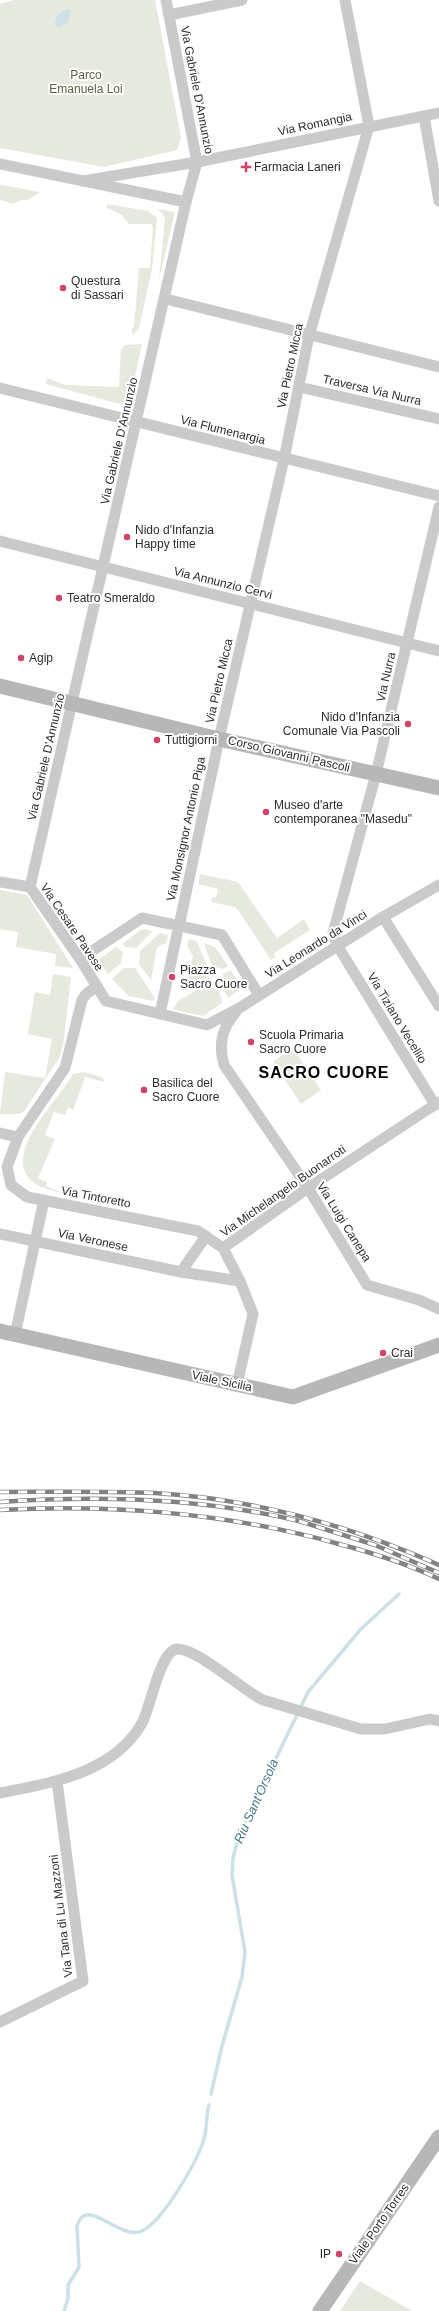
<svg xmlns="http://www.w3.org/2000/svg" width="439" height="2311" font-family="Helvetica,sans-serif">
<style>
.green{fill:#e6e9dd}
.water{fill:#cbe1e7}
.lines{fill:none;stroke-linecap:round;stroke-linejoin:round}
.stream{stroke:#cbe1e7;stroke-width:3.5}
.minor{stroke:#cacaca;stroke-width:11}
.secondary{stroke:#b7b7b7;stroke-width:15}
.rail-casing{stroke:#828282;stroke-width:4.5}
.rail{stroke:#fff;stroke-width:3;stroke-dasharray:9;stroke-linecap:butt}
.poi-dot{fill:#d14367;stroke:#fff;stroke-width:1.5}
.labels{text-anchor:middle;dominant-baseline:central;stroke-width:4;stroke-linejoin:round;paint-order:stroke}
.park-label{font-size:12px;fill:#576440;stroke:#fff}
.street-label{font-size:12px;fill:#2d2d2d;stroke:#fff}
.poi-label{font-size:12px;fill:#2d2d2d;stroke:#fff;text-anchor:start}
.water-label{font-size:13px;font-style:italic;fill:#457986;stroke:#fff}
.district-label{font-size:16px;font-weight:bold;letter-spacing:1px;fill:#000;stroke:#fff}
</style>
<rect width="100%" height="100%" fill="#fff"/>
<g class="green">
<polygon points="14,0 155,0 181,138 177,150 104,167 0,148 0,4"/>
<polygon points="0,185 2,185 40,192 28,200 21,200 13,204 0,200"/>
<polygon points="107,204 148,211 157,218 152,269 139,328 133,335 131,330 134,327 139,268 150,268 153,227 151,224 129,224 122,215 107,208"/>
<polygon points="157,209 175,212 159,280 165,219 163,214"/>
<polygon points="142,344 129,403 127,406 46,384 47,378 66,385 119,387 121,350 125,345"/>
<polygon points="200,874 238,882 277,938 304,919 310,930 274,953 275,957 271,960 238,910 235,907 211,902 212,897 216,898 218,889 198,884"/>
<polygon points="0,890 27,895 73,968 55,966 56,954 16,947 18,932 0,929"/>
<polygon points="142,929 153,931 136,948 125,947 122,944"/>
<polygon points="160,933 168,935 166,943 157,947 151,980 139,964 140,951"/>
<polygon points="189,939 197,941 208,969 205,980 186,990 193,956 187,946"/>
<polygon points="204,943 215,947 228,966 223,969 212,966"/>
<polygon points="116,947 123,952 121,963 108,974 98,960"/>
<polygon points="124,968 135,968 155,998 153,1001 129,996 112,979"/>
<polygon points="230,970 242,987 228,998 220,984 224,980 223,974"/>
<polygon points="53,974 71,977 63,1046 59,1058 24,1111 19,1114 0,1114 5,1072 45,1078 52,1039 28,1034 35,992 50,995"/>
<polygon points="206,985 217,988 223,1002 203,1016 175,1010 173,1008 179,1000"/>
<polygon points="293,1048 321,1090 301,1104 273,1062"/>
<path d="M84 1072 102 1077 105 1082 85 1077 73 1110 68 1107 65 1115 54 1112 45 1135 55 1139 38 1178 47 1182 46 1186 65 1194C55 1191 42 1189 33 1182 0 1154 59 1100 73 1074Z"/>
<polygon points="360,2281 412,2311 340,2311"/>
</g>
<polygon class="water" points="68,9 71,11 68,22 59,27 56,26 55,22 58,14"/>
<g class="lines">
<g class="stream">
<polyline points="211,2094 222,2046 242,1977 245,1952 232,1875 233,1858 239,1835 308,1692 361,1629 399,1594"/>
<path d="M64 2311 68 2298V2285L79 2267 77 2226C86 2194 119 2241 142 2231 163 2221 200 2158 205 2135 207 2125 206 2115 209 2105"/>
</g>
<g class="minor">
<polyline points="169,15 242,0"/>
<polyline points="424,116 439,201"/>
<polyline points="0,164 186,202"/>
<polyline points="83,181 197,162 439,113"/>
<polyline points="166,299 439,367"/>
<polyline points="299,387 439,419"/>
<polyline points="0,388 439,496"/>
<polyline points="0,541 439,651"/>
<polyline points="0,882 30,887 80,959 106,1001 207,1025 241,1007 383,917 439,885"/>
<polyline points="30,887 186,202 197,162 166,0"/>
<polyline points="383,917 439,1006"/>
<polyline points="179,926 219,739 284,459 309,336 369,126 345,0"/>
<polyline points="80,959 142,918 222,935 259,995"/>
<polyline points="97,986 86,994 82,1000 65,1068 18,1137 7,1167 11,1185 27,1197 198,1231 223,1248 240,1281 253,1314 237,1385"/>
<path d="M236 1012C222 1028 218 1044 224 1065L308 1188 367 1285 419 1300 439 1309"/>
<polyline points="160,1014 177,934"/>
<polyline points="435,1105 337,945 333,933 376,774 439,507"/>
<polyline points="0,1133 18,1137"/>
<polyline points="0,1234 181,1272 240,1281"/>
<polyline points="223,1248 308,1188 439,1102"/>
<polyline points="181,1272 206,1236"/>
<polyline points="15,1335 44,1200"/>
<path d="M0 1793C51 1783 114 1773 142 1723 151 1706 160 1651 177 1649 197 1648 242 1690 263 1700L361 1729H385L430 1719 439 1721"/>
<polyline points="0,2022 83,1981 57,1781"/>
</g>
<g class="secondary">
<polyline points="0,686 219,739 439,788"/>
<polyline points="0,1331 293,1397 439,1345"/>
<polyline points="320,2311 439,2137"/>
</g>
<g class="rail-casing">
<g id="rail">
<path d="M0 1492C52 1492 103 1491 155 1493 254 1499 349 1525 439 1565"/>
<path d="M0 1502C101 1495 205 1498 303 1522"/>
<path d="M0 1510C115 1504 228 1513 339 1544 373 1553 408 1564 439 1579"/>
<polyline points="299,1521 375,1545 439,1573"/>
</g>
</g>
<use href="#rail" class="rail"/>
</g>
<g class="poi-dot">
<path d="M244 161h4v4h4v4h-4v4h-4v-4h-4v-4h4z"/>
<circle cx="63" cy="288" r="4"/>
<circle cx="127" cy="537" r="4"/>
<circle cx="59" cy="598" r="4"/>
<circle cx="21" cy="658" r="4"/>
<circle cx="408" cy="724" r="4"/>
<circle cx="157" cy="740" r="4"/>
<circle cx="266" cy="812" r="4"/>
<circle cx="172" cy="977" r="4"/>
<circle cx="251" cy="1042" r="4"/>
<circle cx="144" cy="1090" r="4"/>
<circle cx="383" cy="1353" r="4"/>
<circle cx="339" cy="2254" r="4"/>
</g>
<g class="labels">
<g class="park-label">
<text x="86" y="75">Parco<tspan x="86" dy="14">Emanuela Loi</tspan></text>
</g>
<g class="street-label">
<text transform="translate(197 90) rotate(79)">Via Gabriele D'Annunzio</text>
<text transform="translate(315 124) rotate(-12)">Via Romangia</text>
<text transform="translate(290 366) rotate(-78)">Via Pietro Micca</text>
<text transform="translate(372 390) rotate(13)">Traversa Via Nurra</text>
<text transform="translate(223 430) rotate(14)">Via Flumenargia</text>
<text transform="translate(119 441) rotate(-77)">Via Gabriele D'Annunzio</text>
<text transform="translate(223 583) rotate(14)">Via Annunzio Cervi</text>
<text transform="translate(386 677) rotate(-77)">Via Nurra</text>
<text transform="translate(219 681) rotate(-77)">Via Pietro Micca</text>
<text transform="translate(289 754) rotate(13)">Corso Giovanni Pascoli</text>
<text transform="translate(46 757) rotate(-77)">Via Gabriele D'Annunzio</text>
<text transform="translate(186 829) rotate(-78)">Via Monsignor Antonio Piga</text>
<text transform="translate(72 927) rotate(56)">Via Cesare Pavese</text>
<text transform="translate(316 944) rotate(-32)">Via Leonardo da Vinci</text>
<text transform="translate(397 1018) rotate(59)">Via Tiziano Vecellio</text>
<text transform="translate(283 1191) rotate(-35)">Via Michelangelo Buonarroti</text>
<text transform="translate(96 1197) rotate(11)">Via Tintoretto</text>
<text transform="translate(344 1222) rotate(58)">Via Luigi Canepa</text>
<text transform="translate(93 1240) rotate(12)">Via Veronese</text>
<text transform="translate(222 1381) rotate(12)">Viale Sicilia</text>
<text transform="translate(61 1916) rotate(-97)">Via Tana di Lu Mazzoni</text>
<text transform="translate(379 2224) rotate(-55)">Viale Porto Torres</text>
</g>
<g class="poi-label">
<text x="254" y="167">Farmacia Laneri</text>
<text x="71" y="281">Questura<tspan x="71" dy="14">di Sassari</tspan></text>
<text x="135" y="530">Nido d'Infanzia<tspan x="135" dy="14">Happy time</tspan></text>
<text x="67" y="598">Teatro Smeraldo</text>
<text x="29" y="658">Agip</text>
<text x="400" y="717" text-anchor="end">Nido d'Infanzia<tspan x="400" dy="14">Comunale Via Pascoli</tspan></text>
<text x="165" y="740">Tuttigiorni</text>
<text x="274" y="805">Museo d'arte<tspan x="274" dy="14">contemporanea "Masedu"</tspan></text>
<text x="180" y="970">Piazza<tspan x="180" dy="14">Sacro Cuore</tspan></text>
<text x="259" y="1035">Scuola Primaria<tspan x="259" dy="14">Sacro Cuore</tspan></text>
<text x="152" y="1083">Basilica del<tspan x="152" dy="14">Sacro Cuore</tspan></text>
<text x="391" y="1353">Crai</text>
<text x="331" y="2254" text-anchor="end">IP</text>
</g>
<g class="water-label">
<text transform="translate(256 1801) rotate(-66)">Riu Sant'Orsola</text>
</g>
<g class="district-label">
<text x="324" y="1072">SACRO CUORE</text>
</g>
</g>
</svg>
